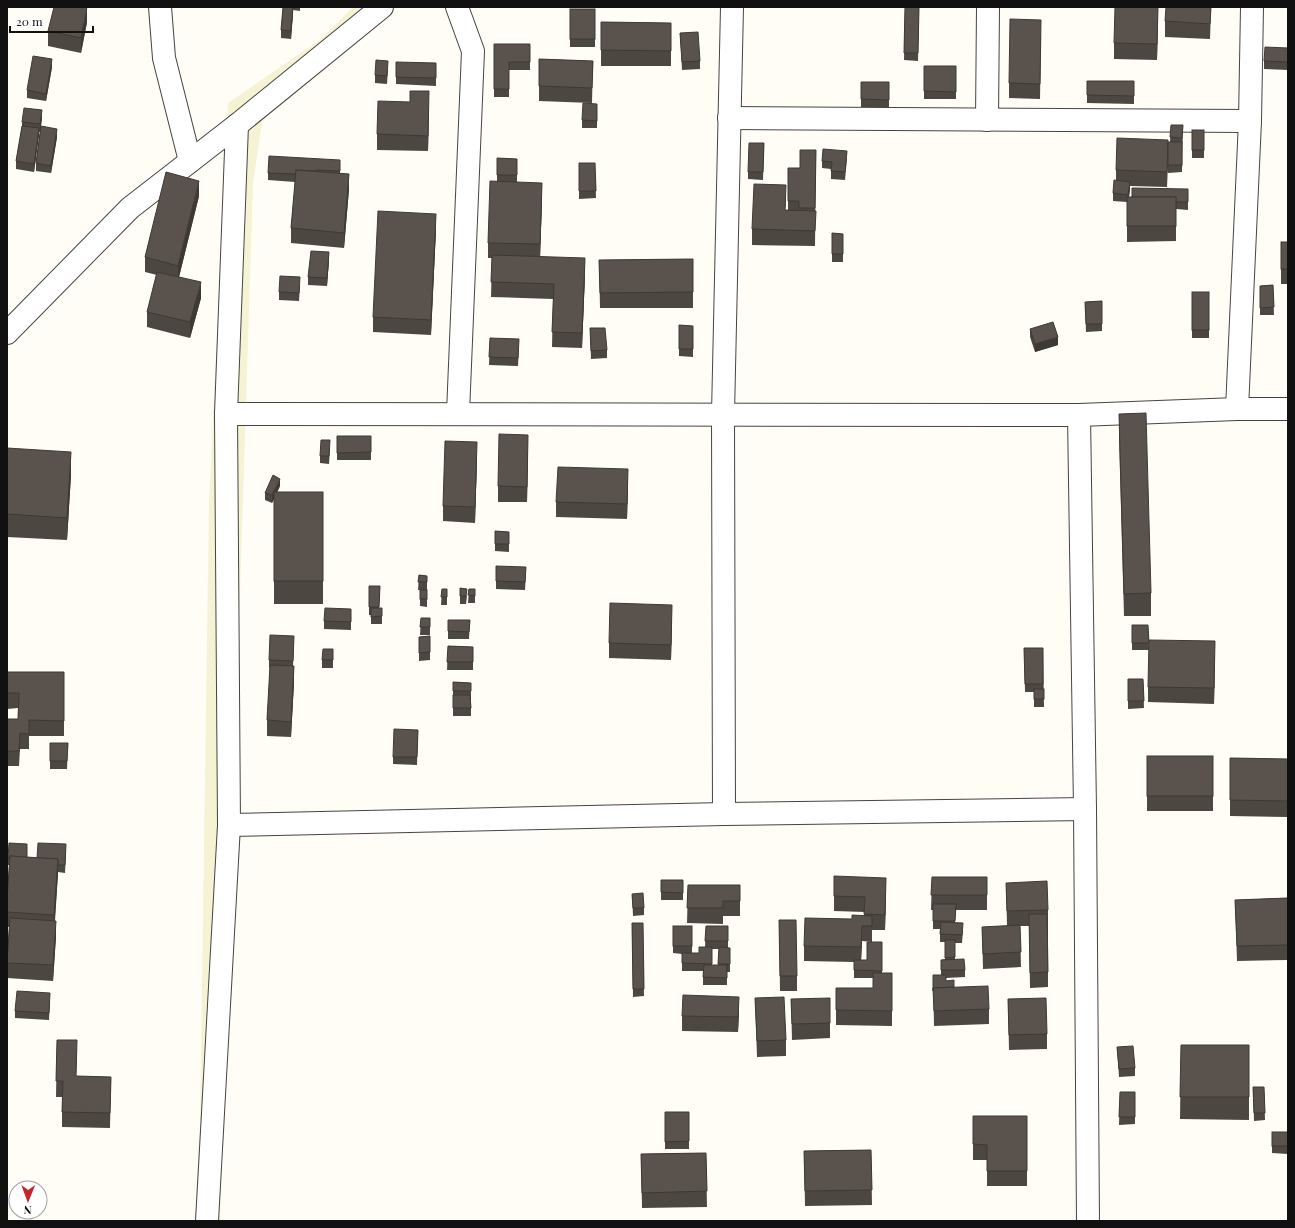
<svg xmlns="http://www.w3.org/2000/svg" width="1295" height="1228" font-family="'Playfair Display',serif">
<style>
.farmland{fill:#f6f3d4}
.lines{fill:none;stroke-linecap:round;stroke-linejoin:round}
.minor-casing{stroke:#444;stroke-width:24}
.minor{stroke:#fff;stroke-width:22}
.wall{fill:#4d4742;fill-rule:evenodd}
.shaded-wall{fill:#3f3936}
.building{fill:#5a524d;stroke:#3f3936}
</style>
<rect width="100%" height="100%" fill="#fffdf5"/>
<polygon class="farmland" points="353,7 362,7 263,115 253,184 220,1221 195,1221 200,1122 209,502 228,103 321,39"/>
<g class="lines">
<g class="minor-casing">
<g id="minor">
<polyline points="160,7 164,58 190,161"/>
<polyline points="457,7 473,51 458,413"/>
<polyline points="729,118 1250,121"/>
<polyline points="987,120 988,7"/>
<polyline points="7,333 130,208 237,125 382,7"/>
<polyline points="1237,409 1250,121 1252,7"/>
<polyline points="226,414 1079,415 1237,409 1288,409"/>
<polyline points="1079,415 1085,809 1088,1221"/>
<polyline points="724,814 723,414 732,7"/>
<polyline points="229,825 724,814 1085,809"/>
<polyline points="207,1221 229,825 226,414 237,125"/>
</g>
</g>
<use href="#minor" class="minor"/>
</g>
<g class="wall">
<polygon points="282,7 300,7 300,11 293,10 291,39 281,38 281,30 283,8 282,8"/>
<polygon points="905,7 919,7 918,61 904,60"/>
<polygon points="919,7 959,7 959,8"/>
<polygon points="1211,7 1210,39 1165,37 1165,21"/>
<rect x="570" y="9" width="25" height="38"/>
<polygon points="1158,19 1157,60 1114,59 1114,43"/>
<polygon points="87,22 81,53 48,46 48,31"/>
<polygon points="601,22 671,23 671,66 601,66"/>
<polygon points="680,33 700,61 700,69 682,70"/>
<polygon points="1041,35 1040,99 1009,98 1009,83"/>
<polygon points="494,44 530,44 530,70 509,70 509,97 494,97"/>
<polygon points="1288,48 1288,70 1264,69 1264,61"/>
<polygon points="539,59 593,61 592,103 539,101"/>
<polygon points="436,63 436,86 396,84 396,77"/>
<rect x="924" y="66" width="32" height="33"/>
<polygon points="52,67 46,101 27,98 27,90"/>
<polygon points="388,68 387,84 375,83 375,75"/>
<polygon points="1087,81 1134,81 1134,104 1087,103"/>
<rect x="861" y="82" width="28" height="25"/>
<polygon points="597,104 597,128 582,128 582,120"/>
<polygon points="429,107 428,151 377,150 377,134"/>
<polygon points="42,118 41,126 57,137 51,173 36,171 36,163 40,132 39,132 34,172 16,169 16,161 22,126 22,122"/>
<polygon points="1171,125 1183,125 1182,172 1168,173 1168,165 1167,187 1130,186 1129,197 1188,189 1188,210 1176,209 1176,241 1127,242 1127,202 1113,201 1113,193 1116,181 1116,170 1168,142 1170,142"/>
<rect x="1192" y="130" width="12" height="28"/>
<polygon points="764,143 763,180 748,179 748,172"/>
<polygon points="816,150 815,246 752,245 752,229 786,200 785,210 788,210 788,168 800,168"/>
<polygon points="497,158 517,159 517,182 542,198 540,257 585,274 582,348 552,347 553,299 491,297 492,258 488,258 488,243 497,181"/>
<polygon points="847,158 845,180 831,179 831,169 822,168 822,161"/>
<polygon points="340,160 340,173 349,189 344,248 291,243 291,228 295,182 268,180 268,173"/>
<polygon points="579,163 595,163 596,198 579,199"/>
<polygon points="199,196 179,277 201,298 190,338 147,327 147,312 157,275 145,272 145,257"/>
<polygon points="436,229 431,335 373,332 373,317"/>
<polygon points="832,233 843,234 843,262 832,262"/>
<rect x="1281" y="242" width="7" height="42"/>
<polygon points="693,259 693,308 600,308 599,260"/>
<polygon points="329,260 327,286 308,285 308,277"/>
<polygon points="300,285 299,301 279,300 279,292"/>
<polygon points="1273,285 1274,315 1260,315 1260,286"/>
<rect x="1192" y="292" width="17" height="46"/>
<polygon points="1102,301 1102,331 1086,332 1085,302"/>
<polygon points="679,325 693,326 693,357 679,356"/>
<polygon points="590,328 607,350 607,358 591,359"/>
<polygon points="1030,329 1058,345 1035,352 1030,337"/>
<polygon points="490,338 519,347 518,366 489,365"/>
<polygon points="1119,414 1151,593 1151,616 1124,616 1119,437"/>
<rect x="337" y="436" width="34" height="24"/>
<polygon points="7,448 71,475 67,540 7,537"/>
<polygon points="330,448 329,464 320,463 320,456"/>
<polygon points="528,450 527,502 498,502 498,486"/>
<polygon points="477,457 475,523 443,521 443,506"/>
<polygon points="628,485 627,519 556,517 556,502"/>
<polygon points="280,486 277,492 323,492 323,604 274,604 274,499 272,503 265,500 265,493"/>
<polygon points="495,531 509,532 509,552 495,551"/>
<polygon points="526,574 525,590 496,589 496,581"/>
<polygon points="419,575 427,576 427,607 420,606 420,590 418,590"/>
<polygon points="369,586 380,586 379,608 382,608 382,624 371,624 371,615 369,615"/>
<polygon points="460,588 467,596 466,604 460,604"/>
<polygon points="442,589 447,589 447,605 441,605"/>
<polygon points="469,589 475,596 475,603 468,603"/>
<polygon points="351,609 351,630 324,629 324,621"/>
<polygon points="421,618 430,618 430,635 420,635"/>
<polygon points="448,620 470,620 469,639 448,639"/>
<polygon points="672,620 671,660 609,658 609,643"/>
<polygon points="1132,625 1148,625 1149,650 1132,650"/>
<polygon points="430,636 430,660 419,661 419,637"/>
<polygon points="294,644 293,666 294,682 291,737 267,736 267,720 270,668 269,667 269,660"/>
<polygon points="448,646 473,647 473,670 447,670"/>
<polygon points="1024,648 1043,648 1044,707 1034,707 1034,692 1025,692"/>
<polygon points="333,649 333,668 322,668 322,660"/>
<polygon points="1215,657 1214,704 1148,702 1148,687"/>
<polygon points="7,672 64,672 64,736 29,736 29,749 20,749 19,766 7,766 7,719 18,719 18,708 7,709"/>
<polygon points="1128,679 1143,679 1144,708 1128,709"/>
<polygon points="453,682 471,683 471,716 453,716"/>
<polygon points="418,730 417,765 393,764 393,757"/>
<polygon points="50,743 68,743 67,769 50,769"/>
<rect x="1147" y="756" width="66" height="55"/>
<polygon points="1230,758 1288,759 1288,817 1230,816"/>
<polygon points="66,852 65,873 58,872 55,921 56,936 53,981 7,978 7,958 9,927 7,927 7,900 9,865 8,865 8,858 27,857 37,858"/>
<polygon points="834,876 886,893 885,930 872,930 872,942 862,941 861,960 867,960 882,942 882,973 892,973 892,1026 836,1025 836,988 873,988 873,978 854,978 854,962 804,961 804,946 852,919 864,915 865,912 834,911"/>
<polygon points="932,877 987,877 987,910 956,910 955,923 963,931 962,943 955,943 955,959 965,970 965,977 946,978 946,981 954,987 989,1009 989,1024 934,1026 933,975 941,975 941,960 945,959 945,942 940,942 940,929 933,929 933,910 931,910"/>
<rect x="661" y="880" width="22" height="20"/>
<polygon points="1006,883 1048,910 1048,987 1030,988 1029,926 1020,926 1021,967 983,969 982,927 1007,926"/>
<polygon points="688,885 740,885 740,916 723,916 723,924 687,923"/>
<polygon points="632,894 644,908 644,915 633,916"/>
<polygon points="1288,898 1288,960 1237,961 1235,900"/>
<polygon points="779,920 797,976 797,991 780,991"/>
<polygon points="632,923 643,923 644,996 633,997"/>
<path d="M673 926H692V953H699L705 947 706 926H728V948H730V972H727V985H703V971H682V954L673 953ZM712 949H719L718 965H712Z"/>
<polygon points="755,998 786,1040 786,1056 757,1057"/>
<polygon points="791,999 830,1023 830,1038 792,1040"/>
<polygon points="1008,999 1047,1034 1047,1049 1009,1050"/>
<polygon points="50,1000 49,1020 15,1018 15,1011"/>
<polygon points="739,1012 738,1032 682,1031 682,1016"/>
<polygon points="57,1040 77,1055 76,1076 111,1077 110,1128 62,1127 62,1097 56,1097"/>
<polygon points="1181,1045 1249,1045 1249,1120 1180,1119"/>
<polygon points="1117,1047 1135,1068 1135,1076 1119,1077"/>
<polygon points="1253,1087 1264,1087 1265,1120 1254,1121"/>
<polygon points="1120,1092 1135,1092 1135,1124 1119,1125"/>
<rect x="665" y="1112" width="24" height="37"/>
<polygon points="973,1116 1027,1116 1027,1186 987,1186 987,1160 973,1160"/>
<polygon points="1272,1132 1288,1132 1288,1154 1272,1153"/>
<polygon points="871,1150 872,1205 805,1206 804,1151"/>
<polygon points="706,1153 707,1207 642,1208 641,1154"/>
</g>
<g class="shaded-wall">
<polygon points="87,7 87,22 81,53 81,38"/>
<polygon points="293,7 293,14 291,39 291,31"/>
<polygon points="1158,7 1158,19 1157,60 1157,44"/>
<polygon points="52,59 52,67 46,101 46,94"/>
<polygon points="429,91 429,107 428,151 428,136"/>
<polygon points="42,110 42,118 40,132 40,124"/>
<polygon points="39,128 39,136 34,172 34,164"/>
<polygon points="57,129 57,137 51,173 51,166"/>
<polygon points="349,174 349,189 344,248 344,233"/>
<polygon points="199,181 199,196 178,281 178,266"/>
<polygon points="1130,182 1130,190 1128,203 1128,195"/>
<polygon points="542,183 542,198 540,260 540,244"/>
<polygon points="436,214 436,229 431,335 431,320"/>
<polygon points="329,252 329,260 327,286 327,278"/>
<polygon points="585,258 585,274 582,348 582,333"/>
<polygon points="201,282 201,298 190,338 190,322"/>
<polygon points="1058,337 1058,345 1035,352 1035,344"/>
<polygon points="528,435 528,450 527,502 527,487"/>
<polygon points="477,442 477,457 475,523 475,507"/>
<polygon points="71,452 71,475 67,540 67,518"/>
<polygon points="628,469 628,485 627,519 627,504"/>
<polygon points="280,479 280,486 272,503 272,495"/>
<polygon points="672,605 672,620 671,660 671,645"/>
<polygon points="1215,641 1215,657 1214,704 1214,688"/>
<polygon points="294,666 294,682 291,737 291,722"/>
<polygon points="58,859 58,874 54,930 54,915"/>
<polygon points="886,878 886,893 885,930 885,915"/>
<polygon points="56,921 56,936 53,981 53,965"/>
<polygon points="862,926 862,941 861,963 861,947"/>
<polygon points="739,997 739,1012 738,1032 738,1017"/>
</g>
<g class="building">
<polygon points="54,7 87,7 81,38 48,31"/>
<polygon points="283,7 293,7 291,31 281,30"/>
<polygon points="905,7 919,7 918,53 904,53"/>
<polygon points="1115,7 1158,7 1157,44 1114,43"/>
<polygon points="1166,7 1211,7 1210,24 1165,21"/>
<rect x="570" y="9" width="25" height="30"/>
<polygon points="1010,19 1041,20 1040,84 1009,83"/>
<polygon points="601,22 671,23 671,51 601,50"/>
<polygon points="698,32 700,61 682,62 680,33"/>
<polygon points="494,44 530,44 530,62 509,62 509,89 494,89"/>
<polygon points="1265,47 1288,48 1288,62 1264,61"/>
<polygon points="33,56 52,59 46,94 27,90"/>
<polygon points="539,59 593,61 592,88 539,86"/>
<polygon points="376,60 388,61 387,76 375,75"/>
<polygon points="396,62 436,63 436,78 396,77"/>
<polygon points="924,66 956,66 956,92 924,91"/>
<polygon points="1087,81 1134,81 1134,96 1087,95"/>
<polygon points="861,82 889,82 889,100 861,99"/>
<polygon points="410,91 429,91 428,136 377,134 378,101 410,102"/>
<polygon points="583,103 597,104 597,121 582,120"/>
<polygon points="24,108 42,110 40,124 22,122"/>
<polygon points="1171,125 1183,125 1182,138 1170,137"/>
<polygon points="22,126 39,128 34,164 16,161"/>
<polygon points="41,126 57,129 51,166 36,163"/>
<rect x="1192" y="130" width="12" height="20"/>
<polygon points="1117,138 1168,140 1167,172 1116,170"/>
<rect x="1168" y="142" width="14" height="23"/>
<polygon points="749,143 764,143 763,172 748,172"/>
<polygon points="823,149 847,151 845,172 831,171 832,162 822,161"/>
<polygon points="800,150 816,150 815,208 799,208 799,201 788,201 788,168 800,168"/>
<polygon points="269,156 340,160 340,171 316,170 315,171 296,170 296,174 268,173"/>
<polygon points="497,158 517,159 517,175 497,175"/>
<polygon points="579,163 595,163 596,191 579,191"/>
<polygon points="296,170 349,174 344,233 291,228"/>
<polygon points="166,172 199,181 178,266 145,257"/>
<polygon points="1114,180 1130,182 1128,195 1113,193"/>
<polygon points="490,181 542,183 540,244 488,243"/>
<polygon points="754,184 786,185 785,210 816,211 815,231 752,229"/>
<polygon points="1132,188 1188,189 1188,202 1176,202 1176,197 1132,197"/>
<rect x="1127" y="197" width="49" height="29"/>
<polygon points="378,211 436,214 431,320 373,317"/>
<polygon points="832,233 843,234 843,254 832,254"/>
<rect x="1281" y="242" width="7" height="27"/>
<polygon points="311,251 329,252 327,278 308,277"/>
<polygon points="492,255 585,258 582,333 552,332 554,284 491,282"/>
<polygon points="693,259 693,292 600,293 599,260"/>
<polygon points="157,272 201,282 190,322 147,312"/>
<polygon points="280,276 300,277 299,293 279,292"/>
<polygon points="1273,285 1274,307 1260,308 1260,286"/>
<rect x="1192" y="292" width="17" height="38"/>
<polygon points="1102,301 1102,324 1086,324 1085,302"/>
<polygon points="1053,322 1058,337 1035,344 1030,329"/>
<polygon points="679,325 693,326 693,349 679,349"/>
<polygon points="590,328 605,328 607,350 591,351"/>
<polygon points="490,338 519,339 518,358 489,357"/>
<polygon points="1146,413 1151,593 1124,594 1119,414"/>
<polygon points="499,434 528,435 527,487 498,486"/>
<polygon points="337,436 371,436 371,452 337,453"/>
<polygon points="321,440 330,440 329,456 320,456"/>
<polygon points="445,441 477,442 475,507 443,506"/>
<polygon points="7,448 71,452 67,518 7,514"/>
<polygon points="558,467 628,469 627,504 556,502"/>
<polygon points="273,475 280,479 272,495 265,493"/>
<rect x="274" y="492" width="49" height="89"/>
<polygon points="495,531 509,532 509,544 495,544"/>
<polygon points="496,566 526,567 525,582 496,581"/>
<polygon points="419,575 427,576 427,582 418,582"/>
<polygon points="369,586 380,586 379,607 369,607"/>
<polygon points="460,588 467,589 466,596 460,596"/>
<polygon points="442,589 447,589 447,597 441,597"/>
<polygon points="469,589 475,589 475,596 468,595"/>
<rect x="420" y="590" width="7" height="9"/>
<polygon points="610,603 672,605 671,645 609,643"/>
<polygon points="325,608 351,609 351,622 324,621"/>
<polygon points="371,608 382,608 382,616 371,617"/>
<polygon points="421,618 430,618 430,627 420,627"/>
<polygon points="448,620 470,620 469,632 448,631"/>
<polygon points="1132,625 1148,625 1149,643 1132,643"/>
<polygon points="270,635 294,636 293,661 269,660"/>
<polygon points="430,636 430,652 419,653 419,637"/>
<polygon points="1149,640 1215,641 1214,688 1148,687"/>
<polygon points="448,646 473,647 473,662 447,662"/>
<polygon points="1024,648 1043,648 1043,684 1025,684"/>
<polygon points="323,649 333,649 333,660 322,660"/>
<polygon points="270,665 294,666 291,722 267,720"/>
<polygon points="7,672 64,672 64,721 29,720 29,734 20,733 19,751 7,751 7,719 18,719 19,693 7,693"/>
<polygon points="1128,679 1143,679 1144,701 1128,701"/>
<polygon points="453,682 471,683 471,691 453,691"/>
<rect x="1034" y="689" width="10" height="10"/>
<polygon points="453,695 470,695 471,708 453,708"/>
<polygon points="394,729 418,730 417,757 393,757"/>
<polygon points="50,743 68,743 67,761 50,761"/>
<rect x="1147" y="756" width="66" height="40"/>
<polygon points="1230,758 1288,759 1288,801 1230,800"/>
<polygon points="9,843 27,844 27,857 10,856 10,858 8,858"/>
<polygon points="38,843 66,844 65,865 58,865 58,859 37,858"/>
<polygon points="10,856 58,859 54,915 7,912 7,900"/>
<polygon points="834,876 886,878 885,915 864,914 865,897 834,896"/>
<polygon points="932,877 987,877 987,895 931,895"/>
<polygon points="661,880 683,880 683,893 661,892"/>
<polygon points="1047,881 1048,910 1007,911 1006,883"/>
<polygon points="688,885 740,885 740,901 723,901 723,908 687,908"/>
<polygon points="643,893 644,908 633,908 632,894"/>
<polygon points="1288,898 1288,945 1237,946 1235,900"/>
<polygon points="933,904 956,904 955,921 933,921"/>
<polygon points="1029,914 1047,914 1048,972 1030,973"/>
<polygon points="852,915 872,916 872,926 862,926 861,947 804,946 805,918 852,919"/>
<polygon points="10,918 56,921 53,965 7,963"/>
<polygon points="779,920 796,920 797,976 780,976"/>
<polygon points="941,922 963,923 962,935 940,934"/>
<polygon points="632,923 643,923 644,989 633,989"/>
<polygon points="1020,925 1021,952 983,954 982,927"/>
<rect x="673" y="926" width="19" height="20"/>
<polygon points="706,926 728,926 728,941 705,941"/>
<polygon points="945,940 955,940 955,957 945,958"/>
<polygon points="867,942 882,942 882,971 854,970 854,960 867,960"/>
<polygon points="699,947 712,947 712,964 682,963 682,953 699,953"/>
<polygon points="719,947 730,948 730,964 718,964"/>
<polygon points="964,959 965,970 941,970 941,960"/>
<polygon points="704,965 727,965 727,978 703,977"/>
<polygon points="873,973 892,973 892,1011 836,1010 836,988 873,988"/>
<polygon points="933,975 946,975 946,981 954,980 954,987 933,988 933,991"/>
<polygon points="988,986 989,1009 934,1011 933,988"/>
<polygon points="17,991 50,993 49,1013 15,1011"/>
<polygon points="683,995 739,997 738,1017 682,1016"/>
<polygon points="784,997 786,1040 757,1041 755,998"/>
<polygon points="830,998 830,1023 792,1024 791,999"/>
<polygon points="1046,998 1047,1034 1009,1035 1008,999"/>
<polygon points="57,1040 77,1040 76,1076 111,1077 110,1113 62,1112 63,1081 56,1081"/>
<polygon points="1181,1045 1249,1045 1249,1097 1180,1097"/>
<polygon points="1133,1046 1135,1068 1119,1069 1117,1047"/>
<polygon points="1253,1087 1264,1087 1265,1113 1254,1113"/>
<polygon points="1120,1092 1135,1092 1135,1117 1119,1117"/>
<polygon points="665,1112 689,1112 689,1141 665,1142"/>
<polygon points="973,1116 1027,1116 1027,1171 987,1171 987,1145 973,1144"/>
<rect x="1272" y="1132" width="16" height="14"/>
<polygon points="871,1150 872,1190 805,1191 804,1151"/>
<polygon points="706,1153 707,1191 642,1193 641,1154"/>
</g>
<rect width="1295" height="1228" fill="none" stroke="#111111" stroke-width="16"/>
<g transform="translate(28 1200) rotate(181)"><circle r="19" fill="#ffffff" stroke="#a0a0a0"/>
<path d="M0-3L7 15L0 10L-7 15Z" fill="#c4262e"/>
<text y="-6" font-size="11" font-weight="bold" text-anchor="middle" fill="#111111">N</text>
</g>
<path d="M10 26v6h83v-6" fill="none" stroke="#111111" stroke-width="2"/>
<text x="16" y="26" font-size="12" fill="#111111" stroke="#ffffff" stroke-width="3" paint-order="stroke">20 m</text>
</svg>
